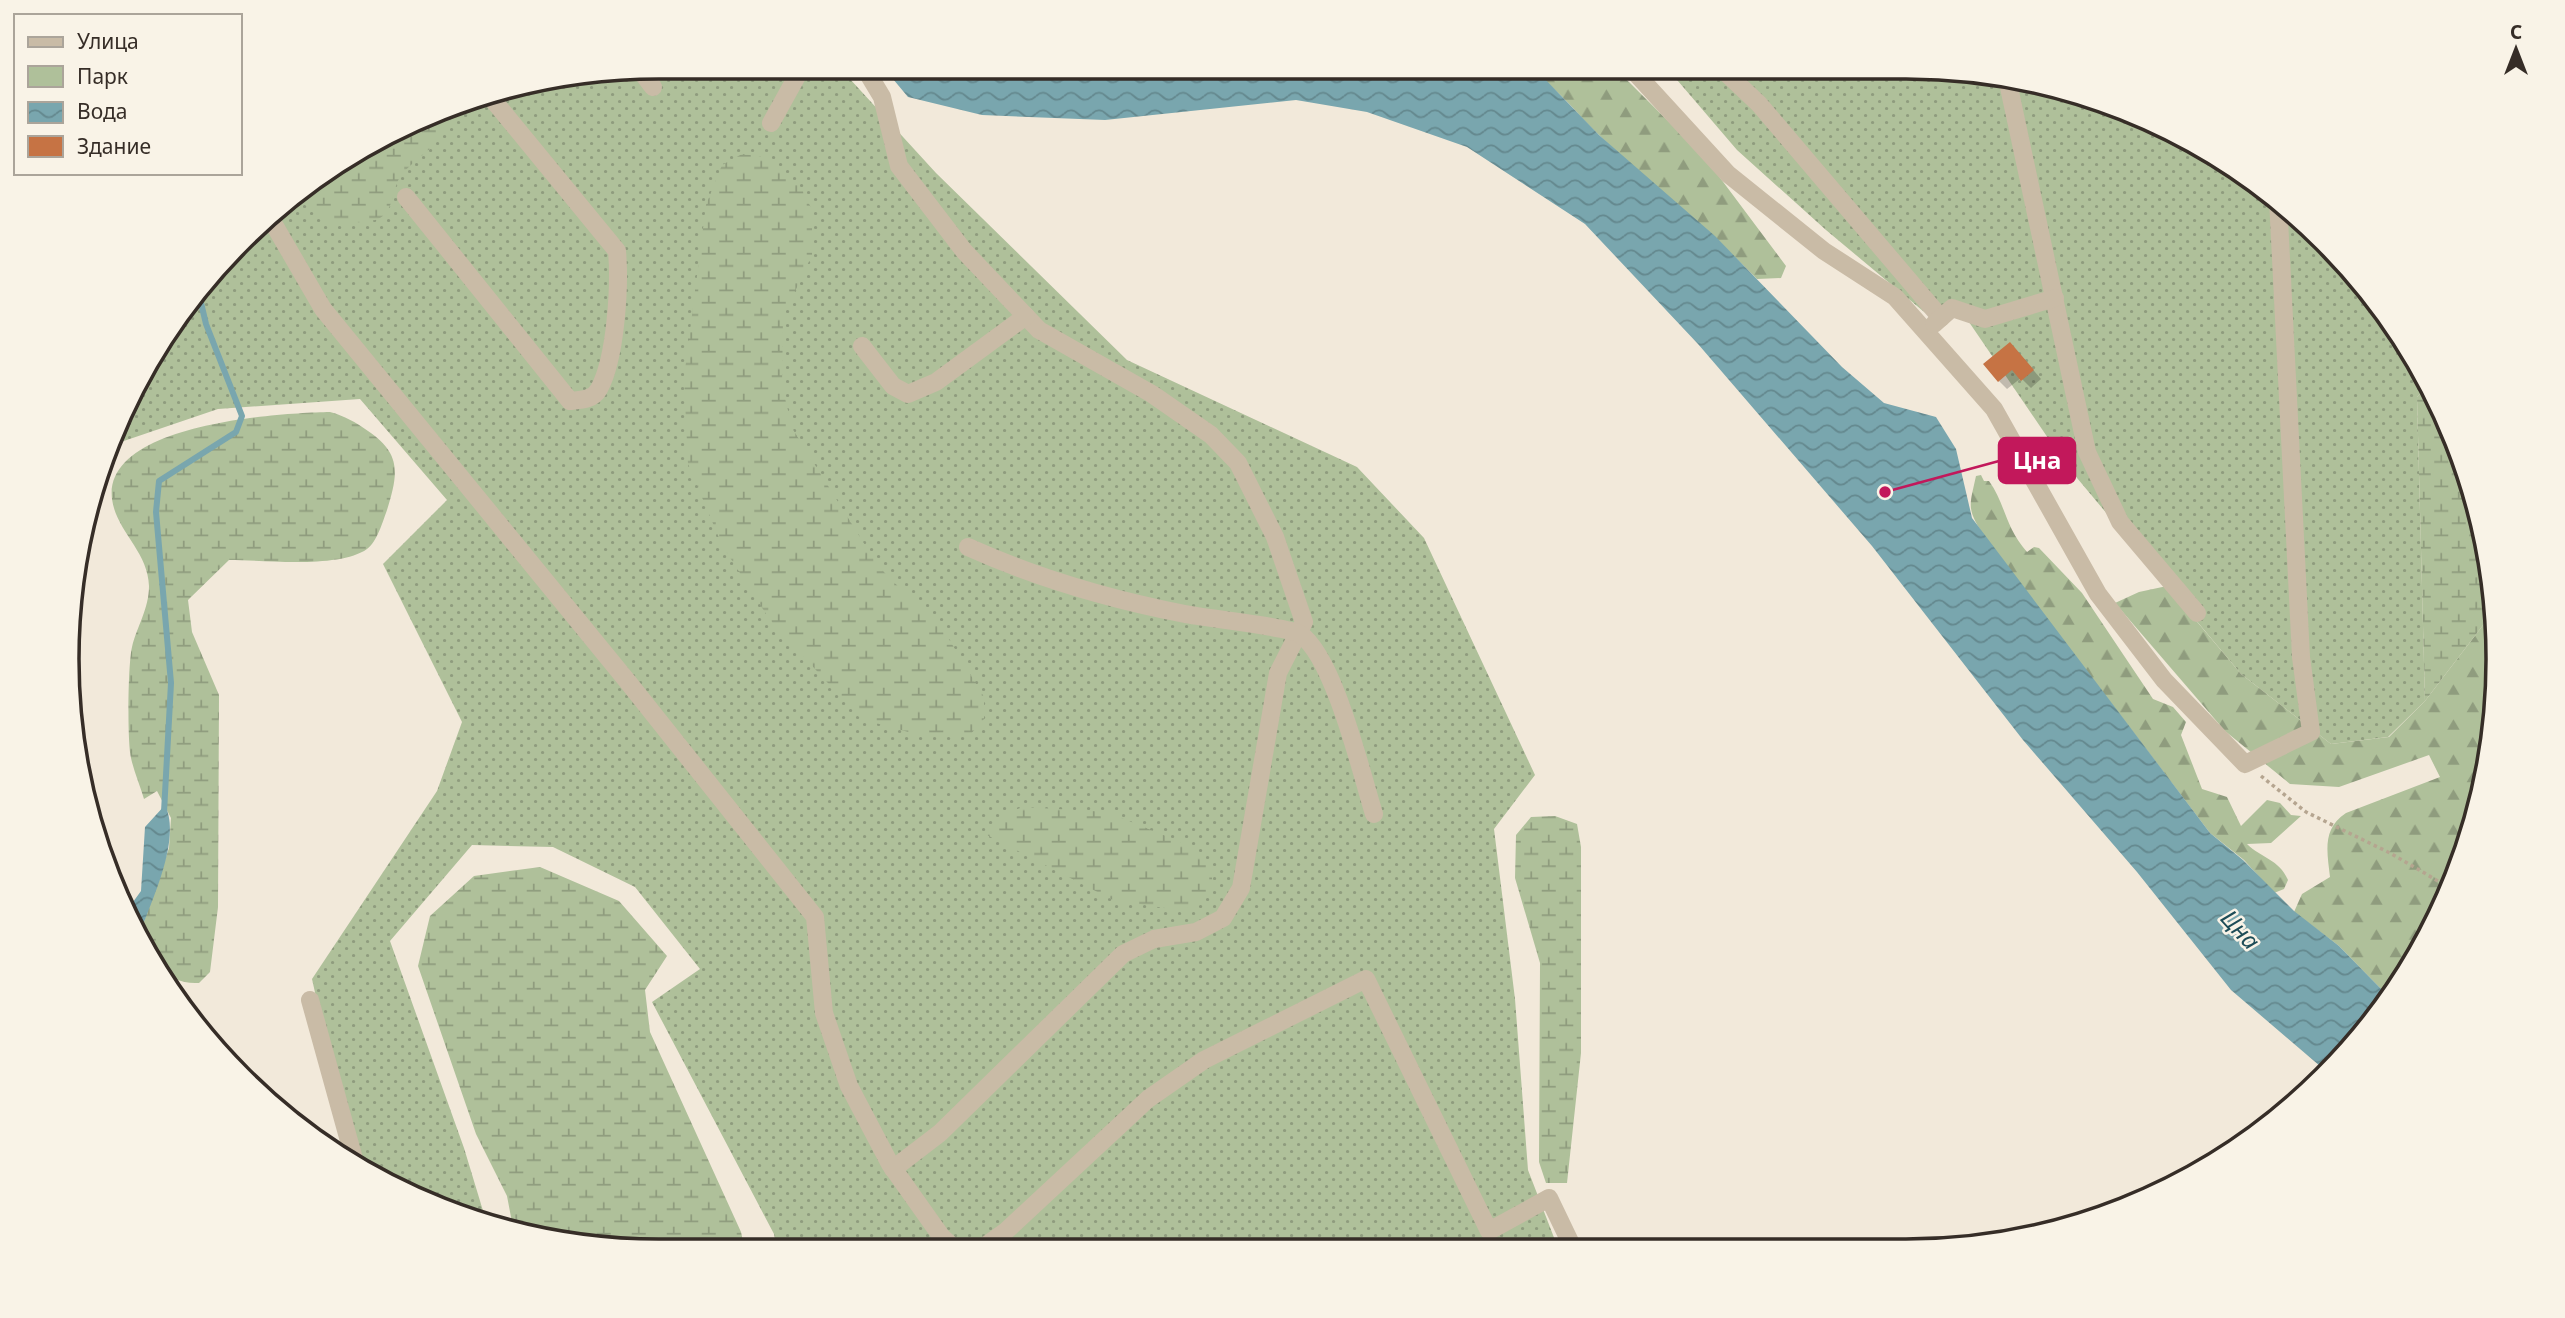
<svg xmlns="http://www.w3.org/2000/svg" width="2565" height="1318" font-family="'Noto Sans',sans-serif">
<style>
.green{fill:url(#green-dots)}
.forest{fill:url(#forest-firs)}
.wetland{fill:url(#wetland-marsh)}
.water{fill:url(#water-waves)}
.shadow{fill:#0003}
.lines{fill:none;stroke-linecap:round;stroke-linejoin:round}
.stream{stroke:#79a6ae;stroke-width:6}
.building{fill:#c67344}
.path{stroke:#b5a590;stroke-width:3.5;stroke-dasharray:3.5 3.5;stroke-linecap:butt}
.minor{stroke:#c9bba6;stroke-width:18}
.labels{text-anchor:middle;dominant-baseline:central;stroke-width:5;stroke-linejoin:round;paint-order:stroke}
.water-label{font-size:24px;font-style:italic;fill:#1d4c57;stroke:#f9f3e7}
.rim{fill:none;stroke:#362d27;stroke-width:3.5}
.leader{fill:none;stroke:#c2185b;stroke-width:2.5}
.callout-dot{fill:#c2185b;stroke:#f9f3e7;stroke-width:2.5}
.callout{fill:#c2185b;stroke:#c2185b;stroke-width:2.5}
.callout-label{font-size:24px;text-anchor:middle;font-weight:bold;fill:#fff}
</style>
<defs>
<pattern id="green-dots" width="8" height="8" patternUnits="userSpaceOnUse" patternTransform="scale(1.75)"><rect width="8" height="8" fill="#afc09a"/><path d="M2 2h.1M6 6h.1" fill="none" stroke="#8f9c7e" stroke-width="1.8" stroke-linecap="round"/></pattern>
<pattern id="forest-firs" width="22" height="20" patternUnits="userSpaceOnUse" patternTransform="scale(1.75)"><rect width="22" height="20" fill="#afc09a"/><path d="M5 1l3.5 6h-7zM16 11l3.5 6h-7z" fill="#8f9c7e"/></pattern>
<pattern id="wetland-marsh" width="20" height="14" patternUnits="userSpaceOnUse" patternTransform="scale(1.75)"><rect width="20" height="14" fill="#afc09a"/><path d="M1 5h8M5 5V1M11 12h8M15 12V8" fill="none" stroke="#8f9c7e"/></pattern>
<pattern id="water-waves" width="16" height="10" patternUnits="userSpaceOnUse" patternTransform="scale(1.75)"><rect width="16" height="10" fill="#79a6ae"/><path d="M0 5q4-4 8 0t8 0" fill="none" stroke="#64888e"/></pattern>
</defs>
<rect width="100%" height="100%" fill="#f2e9da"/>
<g class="green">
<polygon points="659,67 839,67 936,173 1127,360 1357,467 1424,538 1535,775 1494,829 1515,999 1528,1170 1558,1248 777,1250 774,1234 652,1002 700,969 635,887 553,847 472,845 390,941 464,1148 487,1224 397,1191 352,1158 312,979 437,791 462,722 383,564 447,500 360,399 218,409 115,444 146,362 214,268 298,189 468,98"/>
<polygon points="1666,67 1944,68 2059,87 2168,127 2266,189 2351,268 2419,362 2429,385 2417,397 2425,701 2388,737 2331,744 2241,674 2067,466 1954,300 1929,316 1826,230 1737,150"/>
</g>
<g class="forest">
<path d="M1522 67H1610L1629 82 1706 159 1786 266 1781 278 1757 279C1707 228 1650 184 1598 134 1573 110 1554 82 1522 67Z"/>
<path d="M1981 475 1984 481H1989C2005 503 2005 527 2027 552L2034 547 2039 548 2082 593 2153 699 2173 707 2186 722 2181 735 2202 789 2227 797 2241 826 2267 800 2280 803 2291 815 2301 816 2271 843 2247 844C2261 858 2279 859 2288 880L2284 889 2274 893 2244 860 2210 833 1987 540C1966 509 1969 508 1976 476Z"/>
<path d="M2167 586 2241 674 2331 744 2389 737 2425 701 2487 620 2494 592 2497 697 2478 812 2438 921 2388 996 2339 946 2294 912 2302 894 2330 877C2327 851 2322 829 2346 813L2440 777 2429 755 2339 787 2290 784 2225 731 2115 603 2139 592Z"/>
</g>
<g class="wetland">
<path d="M453 106C453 138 422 152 402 174 392 186 395 209 380 218 369 224 344 222 331 223L291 195Z"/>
<polygon points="742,154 765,157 802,189 812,210 812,255 783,317 782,384 792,428 878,566 947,636 984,697 984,719 969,736 923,736 861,719 770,620 722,545 688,464 684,378 706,205 722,165"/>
<polygon points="2429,385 2467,468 2494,592 2487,620 2425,701 2417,397"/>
<path d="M330 412C345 416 355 422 368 431 402 454 398 474 387 510 383 521 377 542 367 549 339 569 264 560 229 560L188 600 192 632 219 695 218 907 210 972 199 983C166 985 156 961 139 936L169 848 171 818 157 791 144 799C140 785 134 772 131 758 127 742 128 663 132 647 137 626 149 609 149 586 148 551 116 531 112 499 103 423 280 413 330 412Z"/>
<polygon points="1023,807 1107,812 1195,848 1211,866 1213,890 1198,906 1177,910 1113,900 985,834 1001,815"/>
<polygon points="1555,816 1577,824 1581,847 1581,1053 1567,1183 1546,1183 1539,1162 1540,963 1515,878 1516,835 1531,817"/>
<polygon points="540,867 619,901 667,956 645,990 650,1032 741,1232 745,1250 621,1250 514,1233 507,1196 476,1134 418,966 430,916 474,876"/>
</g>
<g class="water">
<polygon points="883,67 1522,67 1542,76 1599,135 1715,236 1842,367 1884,403 1936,417 1956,449 1972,518 2210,833 2243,860 2294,911 2339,946 2388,996 2352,1049 2327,1072 2231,990 2137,872 2023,740 1872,546 1698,344 1585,224 1467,147 1367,112 1296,100 1105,120 982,115 908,97"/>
<path d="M165 805C182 840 151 901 139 936L125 913 141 891 145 827Z"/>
</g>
<polygon class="shadow" points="2018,352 2041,379 2031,388 2021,378 2007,389 1999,381"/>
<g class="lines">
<polyline class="stream" points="164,812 171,683 156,512 159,481 236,432 242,416 206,324 198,290"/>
</g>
<polygon class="building" points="2010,342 2034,370 2021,381 2012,370 1998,382 1983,364"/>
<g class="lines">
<polyline class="path" points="2261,776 2306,812 2390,853 2450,888"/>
<g class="minor">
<polyline points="864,67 882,97 899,166 964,251 1039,330 1152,394 1211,435 1238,463 1275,537 1304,622 1278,673 1241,888 1223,918 1196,932 1154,939 1123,954 940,1133 893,1169"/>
<polyline points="1630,67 1728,174 1824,251 1895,297 1994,409 2098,594 2164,680 2245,764 2311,732 2301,657 2278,199"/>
<polyline points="1721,68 1759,104 1941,318"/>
<polyline points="640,70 653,87"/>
<polyline points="2007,78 2087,452 2120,522 2197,613"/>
<polyline points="771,123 802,67"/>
<path d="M406 197 570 401C581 400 593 400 599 389 616 358 620 285 617 251L489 95"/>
<polyline points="269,216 323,309 628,682 815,917 824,1013 849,1086 890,1164 941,1236 955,1249"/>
<polyline points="1934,324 1952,308 1985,319 2055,298"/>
<polyline points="862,346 893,386 908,394 936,382 1026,316"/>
<path d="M968 547C1039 579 1108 599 1185 614 1204 618 1289 627 1300 634 1334 657 1361 772 1374 814"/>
<polyline points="310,1000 354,1159"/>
<polyline points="981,1249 1006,1231 1148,1099 1204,1060 1366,979 1489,1231 1549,1198 1573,1248"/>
</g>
</g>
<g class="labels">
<g class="water-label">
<text transform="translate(2241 929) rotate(47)">Цна</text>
</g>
</g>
<path d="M0 0H2565V1318H0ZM659 79H1906A580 580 0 0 1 2486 659V659A580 580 0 0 1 1906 1239H659A580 580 0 0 1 79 659V659A580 580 0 0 1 659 79Z" fill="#f9f3e7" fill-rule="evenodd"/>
<path class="rim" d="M659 79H1906A580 580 0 0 1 2486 659V659A580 580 0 0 1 1906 1239H659A580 580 0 0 1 79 659V659A580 580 0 0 1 659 79Z"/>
<path class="leader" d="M1885 492L1999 461"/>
<circle class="callout-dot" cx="1885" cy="492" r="7"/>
<rect class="callout" x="1999" y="438" width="76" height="45" rx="7"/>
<g class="callout-label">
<text x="2037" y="469">Цна</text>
</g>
<rect x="14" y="14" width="228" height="161" fill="#f9f3e7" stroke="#aba49a" stroke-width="2"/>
<rect x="28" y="37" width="35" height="10" fill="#c9bba6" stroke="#aba49a" stroke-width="2"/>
<text x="77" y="49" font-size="21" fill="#362d27">Улица</text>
<rect x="28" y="66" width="35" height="21" fill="#afc09a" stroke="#aba49a" stroke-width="2"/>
<text x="77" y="84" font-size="21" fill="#362d27">Парк</text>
<rect x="28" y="102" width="35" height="21" fill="url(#water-waves)" stroke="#aba49a" stroke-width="2"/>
<text x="77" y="119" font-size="21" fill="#362d27">Вода</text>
<rect x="28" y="136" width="35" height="21" fill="#c67344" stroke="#aba49a" stroke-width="2"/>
<text x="77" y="154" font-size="21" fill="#362d27">Здание</text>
<g transform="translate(2516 49)" stroke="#f9f3e7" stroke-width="5" paint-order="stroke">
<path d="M0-5L12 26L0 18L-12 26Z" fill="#362d27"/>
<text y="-10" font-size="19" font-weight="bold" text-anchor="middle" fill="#362d27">С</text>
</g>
</svg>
